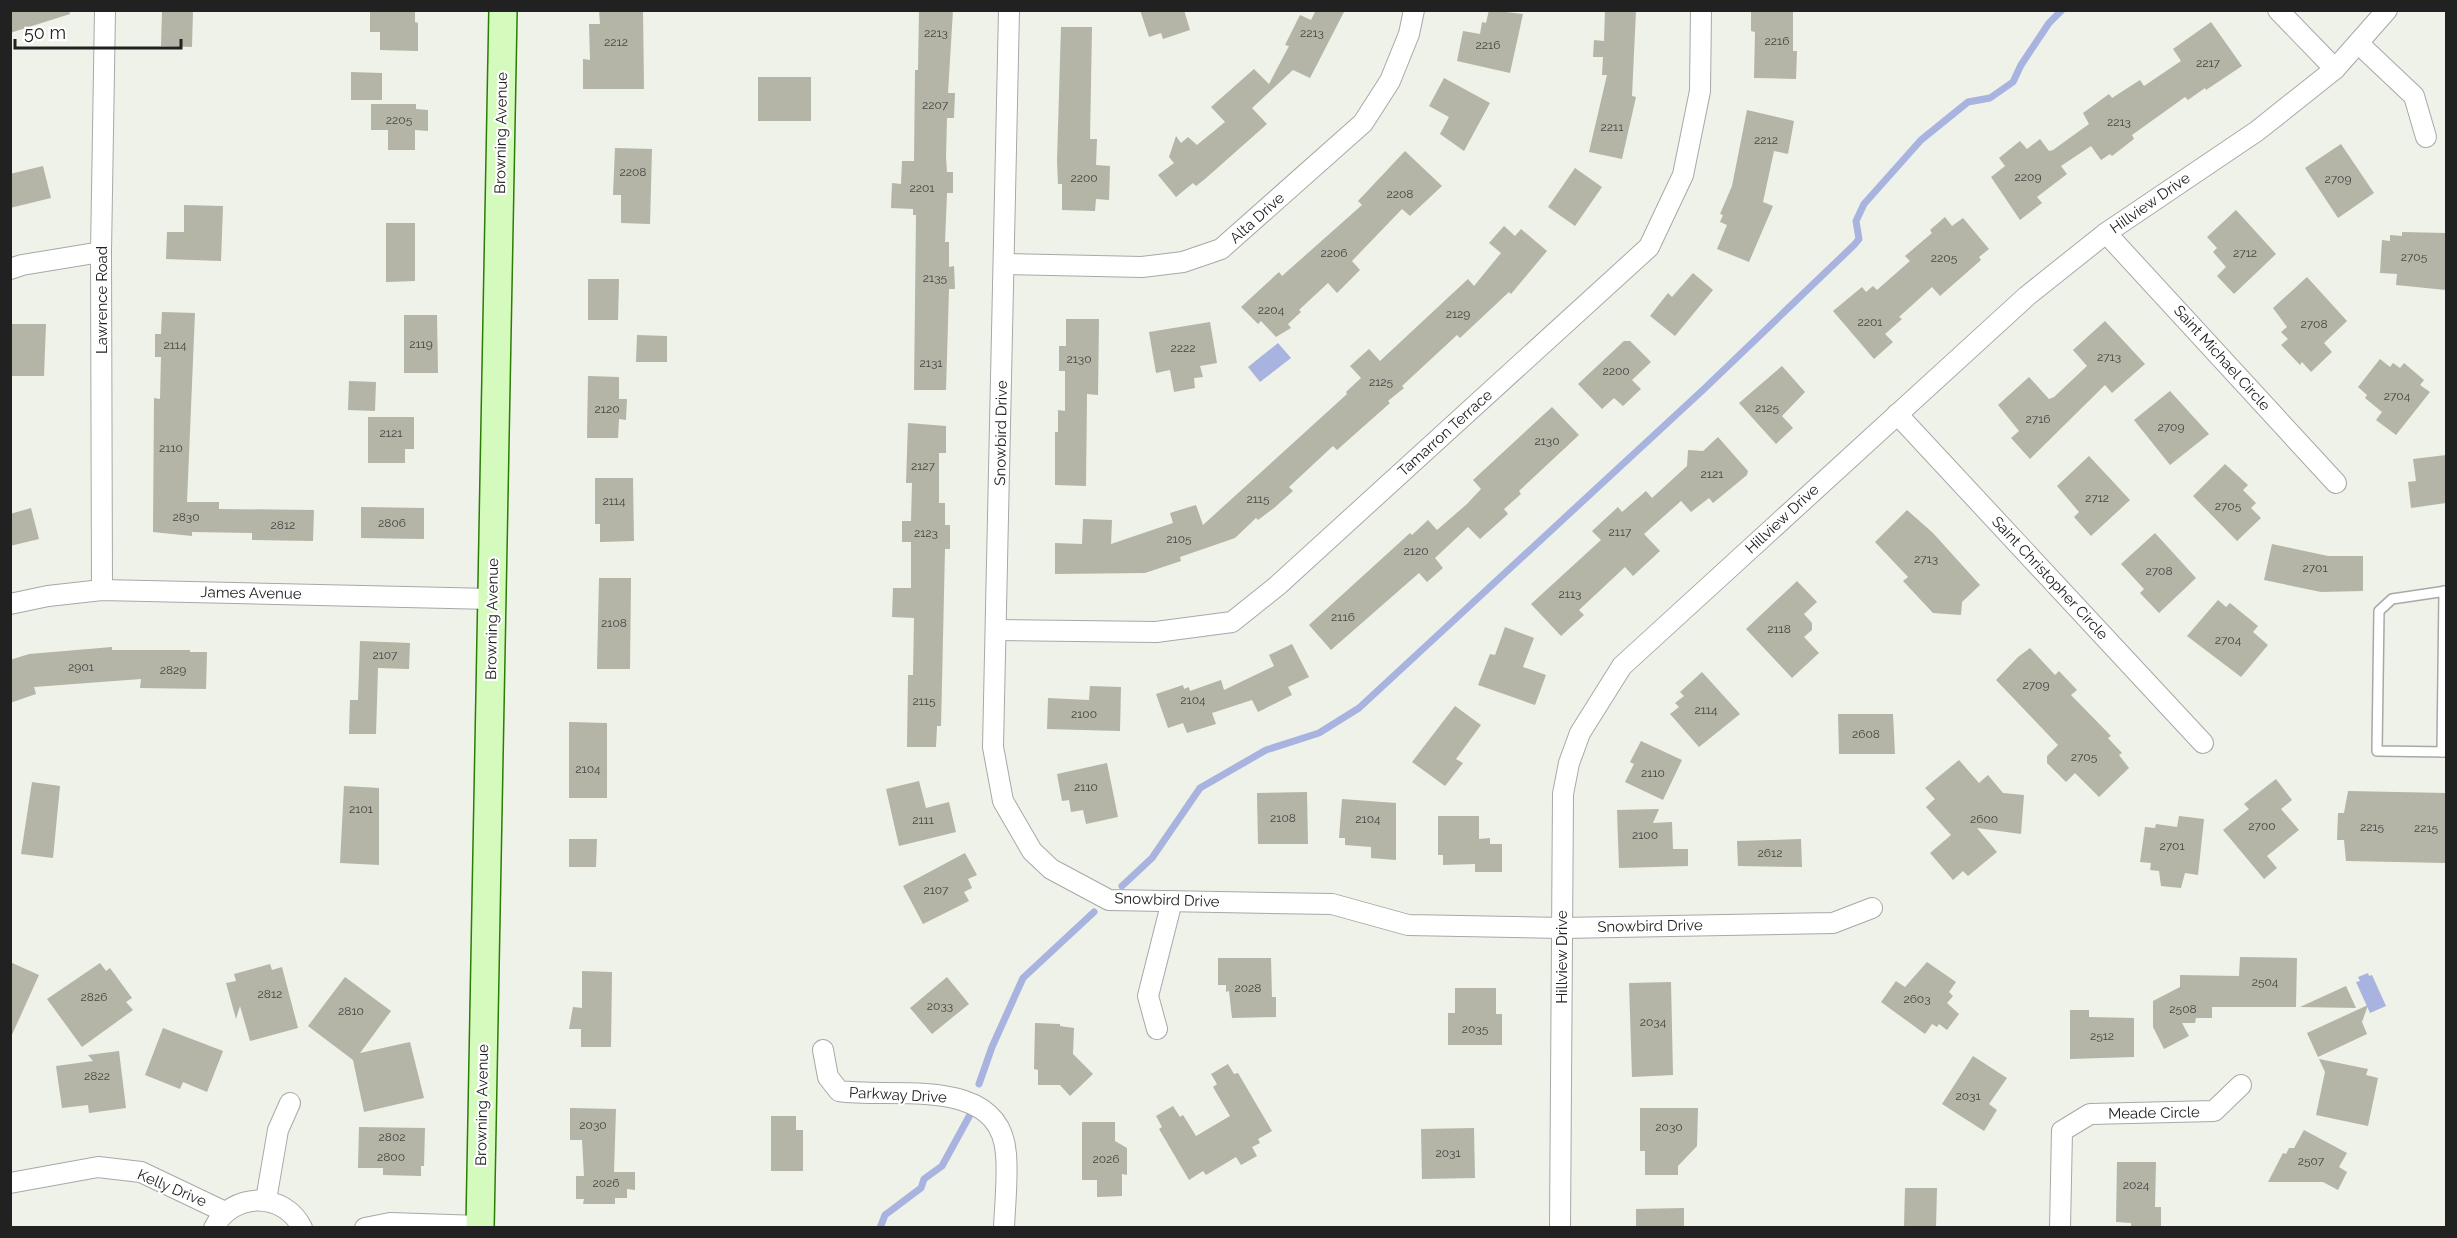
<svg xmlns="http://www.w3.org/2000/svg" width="2457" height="1238" font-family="Raleway,sans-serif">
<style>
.water{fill:#a8b3e0}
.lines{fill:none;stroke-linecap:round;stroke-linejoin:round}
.stream{stroke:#a8b3e0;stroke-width:7}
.building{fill:#b4b4a7}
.lane-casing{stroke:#a8a8a8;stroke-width:12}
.street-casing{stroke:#a8a8a8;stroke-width:22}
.secondary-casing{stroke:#2a7e03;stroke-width:30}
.lane{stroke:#fff;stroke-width:9}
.street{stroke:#fff;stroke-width:20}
.secondary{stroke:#d4fbbd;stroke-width:27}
.labels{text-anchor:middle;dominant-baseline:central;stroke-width:4.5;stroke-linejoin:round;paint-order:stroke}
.number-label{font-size:12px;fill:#464642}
.street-label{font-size:15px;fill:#212121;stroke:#fff}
</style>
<rect width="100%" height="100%" fill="#eff2e8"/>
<g class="water">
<polygon points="1278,343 1291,358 1260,382 1248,367"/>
<polygon points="2368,973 2369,976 2372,975 2386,1006 2370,1013 2356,982 2360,981 2358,977"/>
</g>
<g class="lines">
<g class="stream">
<polyline points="1122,886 1152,858 1200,788 1266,750 1319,733 1359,708 1704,389 1854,245 1859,239 1856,221 1864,204 1921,140 1968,102 1990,98 2013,82 2021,65 2049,23 2062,10"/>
<polyline points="979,1084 992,1047 1023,978 1094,912"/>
<polyline points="880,1228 885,1215 921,1188 924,1179 942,1166 971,1113"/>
</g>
</g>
<g class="building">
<polygon points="10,10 69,10 70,14 10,33"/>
<polygon points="162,10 193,10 192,47 161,46"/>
<polygon points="370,10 415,10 415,22 418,23 418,51 380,50 380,32 370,32"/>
<polygon points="599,10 643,10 644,89 583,89 583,59 590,60 589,24 600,24"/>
<polygon points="919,10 953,10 948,93 955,93 954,118 947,118 946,158 947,172 953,172 953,193 947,193 945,242 949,242 949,267 954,266 955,289 949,289 946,390 914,390 916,215 913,215 913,209 891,208 892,183 901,184 902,161 914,161 915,70 918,70"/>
<polygon points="1140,10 1184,10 1190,30 1163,39 1161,33 1149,37"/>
<polygon points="1316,10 1345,10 1310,78 1293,70 1252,108 1267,124 1205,179 1196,186 1193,183 1176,197 1158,175 1174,163 1169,157 1176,136 1181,143 1188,137 1197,145 1225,122 1211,107 1254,69 1269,84 1289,46 1285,45 1300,15 1311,20"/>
<polygon points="1489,10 1523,14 1510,73 1457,61 1463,31 1480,34 1482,22 1486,23"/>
<polygon points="1605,10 1636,10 1632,96 1636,97 1622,159 1589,152 1607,75 1602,75 1603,57 1593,57 1594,40 1604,41"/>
<polygon points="1751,10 1793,10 1793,51 1797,51 1796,79 1754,78 1755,32 1751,31"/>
<polygon points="2211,22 2242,66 2206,90 2205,88 2188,100 2185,97 2132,135 2134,139 2112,156 2110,154 2101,160 2091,146 2061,166 2067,174 2037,197 2042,203 2020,220 1991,177 2005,166 1999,158 2020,141 2027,149 2040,139 2049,151 2053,150 2089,124 2083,113 2109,94 2112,98 2140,80 2144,86 2181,61 2173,49"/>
<polygon points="1061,27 1092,27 1090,139 1097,139 1096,165 1110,166 1109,200 1096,199 1095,211 1062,210 1062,184 1058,184 1057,161"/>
<polygon points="351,72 382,73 382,100 351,100"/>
<rect x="758" y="77" width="53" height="44"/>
<polygon points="1444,78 1490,103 1464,151 1440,134 1449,117 1429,106"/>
<polygon points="371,104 416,104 416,109 428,110 428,131 415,130 415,150 388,150 388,130 371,130"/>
<polygon points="1747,110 1794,121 1788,154 1774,151 1763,202 1773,206 1749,262 1717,249 1727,225 1720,222 1723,215 1720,214 1732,186"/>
<polygon points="2341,144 2374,193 2338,218 2305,168"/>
<polygon points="615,148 652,149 650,224 621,223 621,195 613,195"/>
<polygon points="1405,151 1442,186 1410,216 1402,209 1352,261 1360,270 1337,293 1328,283 1299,310 1301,312 1288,324 1291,328 1276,337 1261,321 1258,324 1241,307 1279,272 1282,276 1362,205 1358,201"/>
<polygon points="43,166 51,198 10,208 10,174"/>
<polygon points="1575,168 1602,187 1575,226 1548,207"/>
<polygon points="184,205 223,206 221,261 166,259 167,232 184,232"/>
<polygon points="2236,210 2276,254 2234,294 2217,276 2226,267 2213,252 2217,248 2207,237"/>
<polygon points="1945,217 1952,226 1963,218 1989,249 1979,257 1981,260 1940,296 1932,287 1899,317 1902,319 1885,334 1893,342 1874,359 1833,311 1862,287 1866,292 1873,286 1877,290 1910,261 1905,256 1932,233 1930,230"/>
<polygon points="386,223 415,223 415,281 386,282"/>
<polygon points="1504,226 1515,236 1521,229 1547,251 1511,294 1509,292 1460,338 1457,335 1402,386 1404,388 1388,401 1390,403 1337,450 1333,446 1289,487 1293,491 1274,508 1258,520 1256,518 1235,538 1180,557 1181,561 1145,573 1055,574 1055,543 1082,544 1083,519 1112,520 1111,544 1173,523 1170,513 1196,505 1203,525 1347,394 1346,392 1361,378 1350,366 1369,349 1380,361 1468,279 1474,286 1501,253 1489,243"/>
<polygon points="2402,232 2446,233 2446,290 2396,285 2397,274 2380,273 2382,240 2390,241 2390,235 2402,236"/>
<polygon points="1693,273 1713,290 1675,336 1650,316 1668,293 1672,297"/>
<polygon points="2307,277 2347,321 2324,343 2332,352 2311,372 2302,362 2300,365 2281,345 2288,339 2281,332 2287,327 2273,308"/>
<polygon points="588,279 619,279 618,320 588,320"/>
<polygon points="162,312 195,313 187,502 219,502 219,509 314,510 313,541 252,540 252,533 192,532 192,536 153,532 154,398 160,399 161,357 155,357 155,334 161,334"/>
<polygon points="404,315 437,315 438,373 404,373"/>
<polygon points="1066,319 1099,319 1098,395 1087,394 1086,486 1055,485 1055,432 1058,432 1058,410 1065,411 1065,371 1059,371 1059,346 1066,346"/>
<polygon points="2105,321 2145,364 2112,393 2105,385 2030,459 2011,438 2019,431 1998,405 2029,377 2049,399 2054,397 2087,366 2073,350"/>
<polygon points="1210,322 1217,363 1200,366 1203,377 1194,378 1195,388 1174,392 1170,370 1156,373 1149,332"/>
<polygon points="11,324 46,324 44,376 11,376"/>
<polygon points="637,335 667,336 667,362 636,362"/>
<polygon points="1624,341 1630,341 1651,362 1632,380 1641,389 1623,406 1614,398 1602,409 1578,384"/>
<polygon points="2380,359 2390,367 2393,363 2400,368 2404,363 2424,380 2420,385 2430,392 2396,435 2376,420 2382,412 2365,398 2367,395 2358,387"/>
<polygon points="1782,366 1805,392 1782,416 1793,428 1776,444 1739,403"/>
<polygon points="588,376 619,377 619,399 627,399 626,420 619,419 618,438 587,438"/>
<polygon points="349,381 376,382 375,411 348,410"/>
<polygon points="2170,391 2209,434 2170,465 2134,420"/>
<polygon points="1552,407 1579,435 1519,491 1521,494 1504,509 1508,514 1480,539 1468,527 1435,558 1443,568 1427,582 1419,573 1331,650 1309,625 1410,533 1412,535 1428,520 1437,530 1467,504 1481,489 1473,480"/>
<polygon points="368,417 414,417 414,449 405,449 405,463 368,463"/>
<polygon points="908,423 946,426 946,453 939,453 939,503 945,503 945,525 950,525 950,549 945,549 941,726 937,726 936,747 907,747 908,675 913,675 914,618 892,617 893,588 911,588 911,542 902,542 902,521 911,521 912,483 906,483"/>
<polygon points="1718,437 1748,471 1747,475 1713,503 1709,498 1691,512 1681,501 1644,534 1660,551 1633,576 1625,567 1579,610 1584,615 1561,636 1531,604 1601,540 1592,531 1618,507 1622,512 1646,491 1652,498 1687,466 1688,450 1703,451"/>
<polygon points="2446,455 2446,503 2411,508 2408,482 2416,481 2413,459"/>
<polygon points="2089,456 2130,500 2091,536 2074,517 2079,512 2057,486"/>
<polygon points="2225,464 2248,485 2243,490 2256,503 2251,508 2261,518 2237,541 2193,496"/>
<polygon points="595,478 633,478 634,541 600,542 600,524 595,524"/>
<polygon points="361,507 424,508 424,539 361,538"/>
<polygon points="31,508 39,539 10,546 10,514"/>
<polygon points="1907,510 1933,533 1980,585 1962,602 1961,615 1933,613 1903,581 1908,577 1875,542"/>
<polygon points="2155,533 2196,578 2159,613 2140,593 2144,589 2121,564"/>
<polygon points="2272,544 2328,556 2363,556 2363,591 2321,592 2264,580"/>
<polygon points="599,578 631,578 630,669 597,669"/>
<polygon points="1797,581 1817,602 1804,614 1812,623 1812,630 1804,637 1819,653 1792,678 1746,629"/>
<polygon points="2218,600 2226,607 2230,603 2258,626 2253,632 2268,645 2241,677 2187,636"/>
<polygon points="1505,627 1534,638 1523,667 1546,675 1535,705 1478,685 1490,654 1495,655"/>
<polygon points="360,641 410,643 409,669 378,668 376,734 349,734 350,700 358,700"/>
<polygon points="1292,644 1309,677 1288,687 1292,695 1258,712 1252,700 1212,713 1216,724 1187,733 1183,723 1168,728 1156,694 1183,685 1184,689 1189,687 1190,691 1221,680 1224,690 1274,666 1269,655"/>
<polygon points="112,647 112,650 190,650 190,652 207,652 206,689 140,688 141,679 34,687 36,694 10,703 10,660 29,654"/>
<polygon points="2030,648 2055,675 2059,671 2077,690 2071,695 2111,736 2108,738 2122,753 2119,755 2129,768 2099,797 2075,773 2066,782 2047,763 2047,756 2058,745 1996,680 2018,657"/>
<polygon points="1702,672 1740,714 1699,747 1670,714 1679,707 1675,703 1684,696 1680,692"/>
<polygon points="1090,686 1121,687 1120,731 1047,729 1048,698 1089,700"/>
<polygon points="1455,706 1481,725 1456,759 1463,763 1445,786 1412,762"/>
<polygon points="1838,714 1893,714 1895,754 1839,754"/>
<polygon points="569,722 607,723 607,798 569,798"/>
<polygon points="1641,741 1682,760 1663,800 1625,782 1634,764 1630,762"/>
<polygon points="1959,760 1979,783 1988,775 2003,793 2024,795 2021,834 1977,828 1997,852 1968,876 1963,871 1953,880 1930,853 1951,835 1926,807 1935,799 1925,788"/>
<polygon points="1107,763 1118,817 1086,824 1083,810 1071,812 1069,800 1062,801 1057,774"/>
<polygon points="2276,779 2292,800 2281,809 2299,830 2267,856 2277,868 2264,879 2223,830 2249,809 2244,804"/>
<polygon points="919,781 926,808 949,802 956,832 899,846 886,789"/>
<polygon points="32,782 60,786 53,858 21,854"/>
<polygon points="344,786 379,788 379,865 340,863"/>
<polygon points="2348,791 2446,793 2446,863 2346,861 2344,840 2337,840 2338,813 2344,813"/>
<polygon points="1307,792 1308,844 1258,844 1257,793"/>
<polygon points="1342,799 1396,803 1396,860 1371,858 1371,847 1345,845 1345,838 1339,838"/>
<polygon points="1659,809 1653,823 1672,822 1673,849 1688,849 1688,866 1619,868 1617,810"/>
<polygon points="1438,816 1479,816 1479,839 1490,838 1490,844 1502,844 1502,872 1475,872 1475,864 1443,865 1443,855 1438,855"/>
<polygon points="2179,816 2204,819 2198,875 2185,873 2181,888 2161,886 2159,871 2150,870 2151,863 2140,862 2145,827 2155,828 2156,824 2177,827"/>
<polygon points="569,839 597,839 596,867 569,867"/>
<polygon points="1801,839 1802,867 1738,866 1737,841"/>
<polygon points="965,853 977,875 968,879 972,888 964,892 969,901 923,924 903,886"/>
<polygon points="2240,957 2297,958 2296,1007 2212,1007 2212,1018 2196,1018 2195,1023 2182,1023 2189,1036 2164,1049 2153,1027 2153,1001 2180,987 2180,975 2239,976"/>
<polygon points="1218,958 1271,958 1272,997 1276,997 1276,1017 1232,1018 1229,991 1226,992 1226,985 1218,985"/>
<polygon points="10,962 39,975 10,1039"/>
<polygon points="1927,962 1956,982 1949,992 1953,996 1947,1003 1959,1014 1947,1030 1939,1024 1937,1027 1932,1024 1925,1034 1881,1002 1896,981 1905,987"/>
<polygon points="100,963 106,971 110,968 132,998 126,1002 133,1010 82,1047 47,999"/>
<polygon points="270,964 272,970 282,967 298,1028 250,1041 240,1006 236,1019 226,983 236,981 234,974"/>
<polygon points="582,971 612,972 611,1047 581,1047 581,1029 569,1029 573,1007 582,1008"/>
<polygon points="345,977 391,1011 360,1053 410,1042 424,1098 364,1112 353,1060 308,1026"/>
<polygon points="947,977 969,1004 932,1034 910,1008"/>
<polygon points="1671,982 1673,1075 1632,1077 1629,983"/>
<polygon points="2346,986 2356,1008 2300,1007"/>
<polygon points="1455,988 1496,988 1496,1014 1502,1014 1502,1045 1448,1045 1448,1013 1455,1013"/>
<polygon points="2368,1005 2362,1022 2367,1034 2318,1057 2307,1033"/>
<polygon points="2070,1010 2089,1010 2089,1017 2134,1018 2134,1057 2070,1059"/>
<polygon points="1035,1023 1060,1024 1060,1026 1074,1028 1073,1054 1093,1074 1070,1096 1060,1085 1038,1085 1038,1070 1034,1069"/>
<polygon points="163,1028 223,1051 207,1092 183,1082 180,1089 145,1075"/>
<polygon points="119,1051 126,1108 89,1113 88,1105 62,1108 56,1066 93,1061 88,1055"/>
<polygon points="1973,1056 2007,1078 1989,1104 1997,1110 1984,1131 1942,1104"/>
<polygon points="2319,1059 2368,1069 2366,1075 2378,1078 2368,1126 2316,1115 2325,1072"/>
<polygon points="1228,1064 1234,1074 1238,1073 1272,1131 1258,1139 1260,1143 1252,1147 1257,1156 1241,1165 1236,1157 1206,1175 1203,1171 1189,1180 1159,1129 1162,1127 1156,1116 1173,1106 1180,1117 1183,1115 1196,1136 1230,1116 1213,1087 1217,1084 1211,1074"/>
<polygon points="570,1108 616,1109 614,1172 635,1172 635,1190 627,1189 627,1198 615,1198 615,1204 583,1204 584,1199 576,1199 576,1176 584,1176 582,1140 570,1140"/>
<polygon points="1640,1108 1698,1108 1697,1146 1678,1166 1678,1175 1645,1175 1645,1151 1640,1151"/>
<polygon points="771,1116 796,1116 796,1130 803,1130 803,1171 771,1171"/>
<polygon points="1082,1122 1115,1122 1115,1141 1127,1148 1127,1175 1122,1174 1122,1196 1097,1197 1097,1180 1082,1180"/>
<polygon points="359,1127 425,1128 424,1166 421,1166 421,1176 383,1175 383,1168 358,1168"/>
<polygon points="1474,1128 1475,1178 1422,1179 1421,1129"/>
<polygon points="2304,1130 2347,1153 2339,1167 2347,1172 2338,1190 2323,1182 2268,1182 2283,1153 2286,1154 2289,1148 2294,1148"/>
<polygon points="2117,1162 2156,1162 2155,1207 2161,1207 2161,1227 2131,1227 2131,1223 2116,1222"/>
<polygon points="1905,1188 1937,1188 1936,1227 1904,1227"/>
<polygon points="1684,1208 1684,1227 1636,1227 1636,1209"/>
</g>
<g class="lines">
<g class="lane-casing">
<g id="lane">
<polyline points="2446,591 2392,599 2379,611 2377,751 2446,752"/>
<polyline points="2442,752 2444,591"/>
</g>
</g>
<g class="street-casing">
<g id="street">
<polyline points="1009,10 993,747 1003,801 1032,851 1051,869 1109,900 1332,904 1408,925 1562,928 1833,923 1872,908"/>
<polyline points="2278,10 2335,69"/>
<polyline points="2359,44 2414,96 2426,137"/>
<polyline points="2106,233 2336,483"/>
<polyline points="1004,264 1142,267 1183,262 1221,249 1363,123 1390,81 1409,34 1414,10"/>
<polyline points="10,269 22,265 101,252"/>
<polyline points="1897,414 2203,743"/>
<polyline points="102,590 101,252 105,10"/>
<polyline points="10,604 48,596 102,590 492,599"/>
<polyline points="997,630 1156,632 1232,622 1277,586 1649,247 1683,175 1700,91 1701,10"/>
<polyline points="1157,1029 1148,996 1172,901"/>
<path d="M823 1050 828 1077 839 1091C893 1099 1000 1074 1006 1154 1008 1178 1005 1203 1004 1228"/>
<polyline points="10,1183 98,1167 141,1172 225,1212"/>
<polyline points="266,1200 278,1130 290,1103"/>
<path d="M214 1228C232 1191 285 1192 302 1228"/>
<polyline points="365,1228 390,1223 480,1226"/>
<polyline points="1560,1228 1563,794 1569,763 1580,733 1622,666 2027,296 2106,233 2257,131 2335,69 2387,10"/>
<polyline points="2060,1228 2062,1131 2090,1114 2214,1111 2241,1085"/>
</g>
</g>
<g class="secondary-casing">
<polyline id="secondary" points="480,1228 503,10"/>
</g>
<use href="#lane" class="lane"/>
<use href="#street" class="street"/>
<use href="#secondary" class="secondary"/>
</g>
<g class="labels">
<g class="number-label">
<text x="936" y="33">2213</text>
<text x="1312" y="33">2213</text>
<text x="1777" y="41">2216</text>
<text x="616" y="42">2212</text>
<text x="1488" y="45">2216</text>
<text x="2208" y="63">2217</text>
<text x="935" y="105">2207</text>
<text x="399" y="120">2205</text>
<text x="2119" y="122">2213</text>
<text x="1612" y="127">2211</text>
<text x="1766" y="140">2212</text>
<text x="633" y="172">2208</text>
<text x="2028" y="177">2209</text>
<text x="1084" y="178">2200</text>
<text x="2338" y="179">2709</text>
<text x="922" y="188">2201</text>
<text x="1400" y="194">2208</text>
<text x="1334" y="253">2206</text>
<text x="2245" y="253">2712</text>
<text x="2414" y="257">2705</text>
<text x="1944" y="258">2205</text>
<text x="935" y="278">2135</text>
<text x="1271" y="310">2204</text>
<text x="1458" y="314">2129</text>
<text x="1870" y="322">2201</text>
<text x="2314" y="324">2708</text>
<text x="421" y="344">2119</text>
<text x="175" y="345">2114</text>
<text x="1183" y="348">2222</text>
<text x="2109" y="357">2713</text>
<text x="1079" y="359">2130</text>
<text x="931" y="363">2131</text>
<text x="1616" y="371">2200</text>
<text x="1381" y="382">2125</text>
<text x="2397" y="396">2704</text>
<text x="1767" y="408">2125</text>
<text x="607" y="409">2120</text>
<text x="2038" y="419">2716</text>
<text x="2171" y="427">2709</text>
<text x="391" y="433">2121</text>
<text x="1547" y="441">2130</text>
<text x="171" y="448">2110</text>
<text x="923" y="466">2127</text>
<text x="1712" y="474">2121</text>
<text x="2097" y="498">2712</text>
<text x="1258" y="499">2115</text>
<text x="614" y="501">2114</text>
<text x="2228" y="506">2705</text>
<text x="186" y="517">2830</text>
<text x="392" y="523">2806</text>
<text x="283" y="525">2812</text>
<text x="1620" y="532">2117</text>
<text x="926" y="533">2123</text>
<text x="1179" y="539">2105</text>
<text x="1416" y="551">2120</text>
<text x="1926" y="559">2713</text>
<text x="2315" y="568">2701</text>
<text x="2159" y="571">2708</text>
<text x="1570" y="594">2113</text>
<text x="1343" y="617">2116</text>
<text x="614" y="623">2108</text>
<text x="1779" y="629">2118</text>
<text x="2228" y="640">2704</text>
<text x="385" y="655">2107</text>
<text x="81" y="667">2901</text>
<text x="173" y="670">2829</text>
<text x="2036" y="685">2709</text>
<text x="1193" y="700">2104</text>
<text x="924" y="701">2115</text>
<text x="1706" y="710">2114</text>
<text x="1084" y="714">2100</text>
<text x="1866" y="734">2608</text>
<text x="2084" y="757">2705</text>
<text x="588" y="769">2104</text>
<text x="1653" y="773">2110</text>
<text x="1086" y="787">2110</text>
<text x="361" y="809">2101</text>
<text x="1283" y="818">2108</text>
<text x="1368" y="819">2104</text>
<text x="1984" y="819">2600</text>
<text x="923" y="820">2111</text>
<text x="2262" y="826">2700</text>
<text x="2372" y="827">2215</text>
<text x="2426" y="828">2215</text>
<text x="1645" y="835">2100</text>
<text x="2172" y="846">2701</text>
<text x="1770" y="853">2612</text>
<text x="936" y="890">2107</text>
<text x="2265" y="982">2504</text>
<text x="1248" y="988">2028</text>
<text x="270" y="994">2812</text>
<text x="94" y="997">2826</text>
<text x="1917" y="999">2603</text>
<text x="940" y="1006">2033</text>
<text x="2183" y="1009">2508</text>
<text x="351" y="1011">2810</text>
<text x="1653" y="1022">2034</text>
<text x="1475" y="1029">2035</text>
<text x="2102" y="1036">2512</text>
<text x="97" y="1076">2822</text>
<text x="1968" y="1096">2031</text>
<text x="593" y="1125">2030</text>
<text x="1669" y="1127">2030</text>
<text x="392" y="1137">2802</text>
<text x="1448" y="1153">2031</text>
<text x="391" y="1157">2800</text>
<text x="1106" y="1159">2026</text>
<text x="2311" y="1161">2507</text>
<text x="606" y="1183">2026</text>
<text x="2136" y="1185">2024</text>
</g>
<g class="street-label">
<text transform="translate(501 133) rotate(-89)">Browning Avenue</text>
<text transform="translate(2150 203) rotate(-35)">Hillview Drive</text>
<text transform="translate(1257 218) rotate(-42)">Alta Drive</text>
<text transform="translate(102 300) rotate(-90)">Lawrence Road</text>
<text transform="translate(2222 358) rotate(48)">Saint Michael Circle</text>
<text transform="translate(1001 433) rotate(-89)">Snowbird Drive</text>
<text transform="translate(1445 433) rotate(-42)">Tamarron Terrace</text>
<text transform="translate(1782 519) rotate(-43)">Hillview Drive</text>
<text transform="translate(2050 578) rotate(47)">Saint Christopher Circle</text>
<text transform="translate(251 593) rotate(1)">James Avenue</text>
<text transform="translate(492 619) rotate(-89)">Browning Avenue</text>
<text transform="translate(1167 900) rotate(2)">Snowbird Drive</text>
<text transform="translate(1650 926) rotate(-1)">Snowbird Drive</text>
<text transform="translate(1562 957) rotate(-90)">Hillview Drive</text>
<text transform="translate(898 1095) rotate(3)">Parkway Drive</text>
<text transform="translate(482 1105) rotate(-89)">Browning Avenue</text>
<text transform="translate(2154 1113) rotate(-1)">Meade Circle</text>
<text transform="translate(172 1188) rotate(23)">Kelly Drive</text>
</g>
</g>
<rect width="2457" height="1238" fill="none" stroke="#212121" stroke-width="24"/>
<path d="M15 39v9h166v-9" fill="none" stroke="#212121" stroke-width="3"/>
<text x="24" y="39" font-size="18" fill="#212121" stroke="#ffffff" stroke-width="4.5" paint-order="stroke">50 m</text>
</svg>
